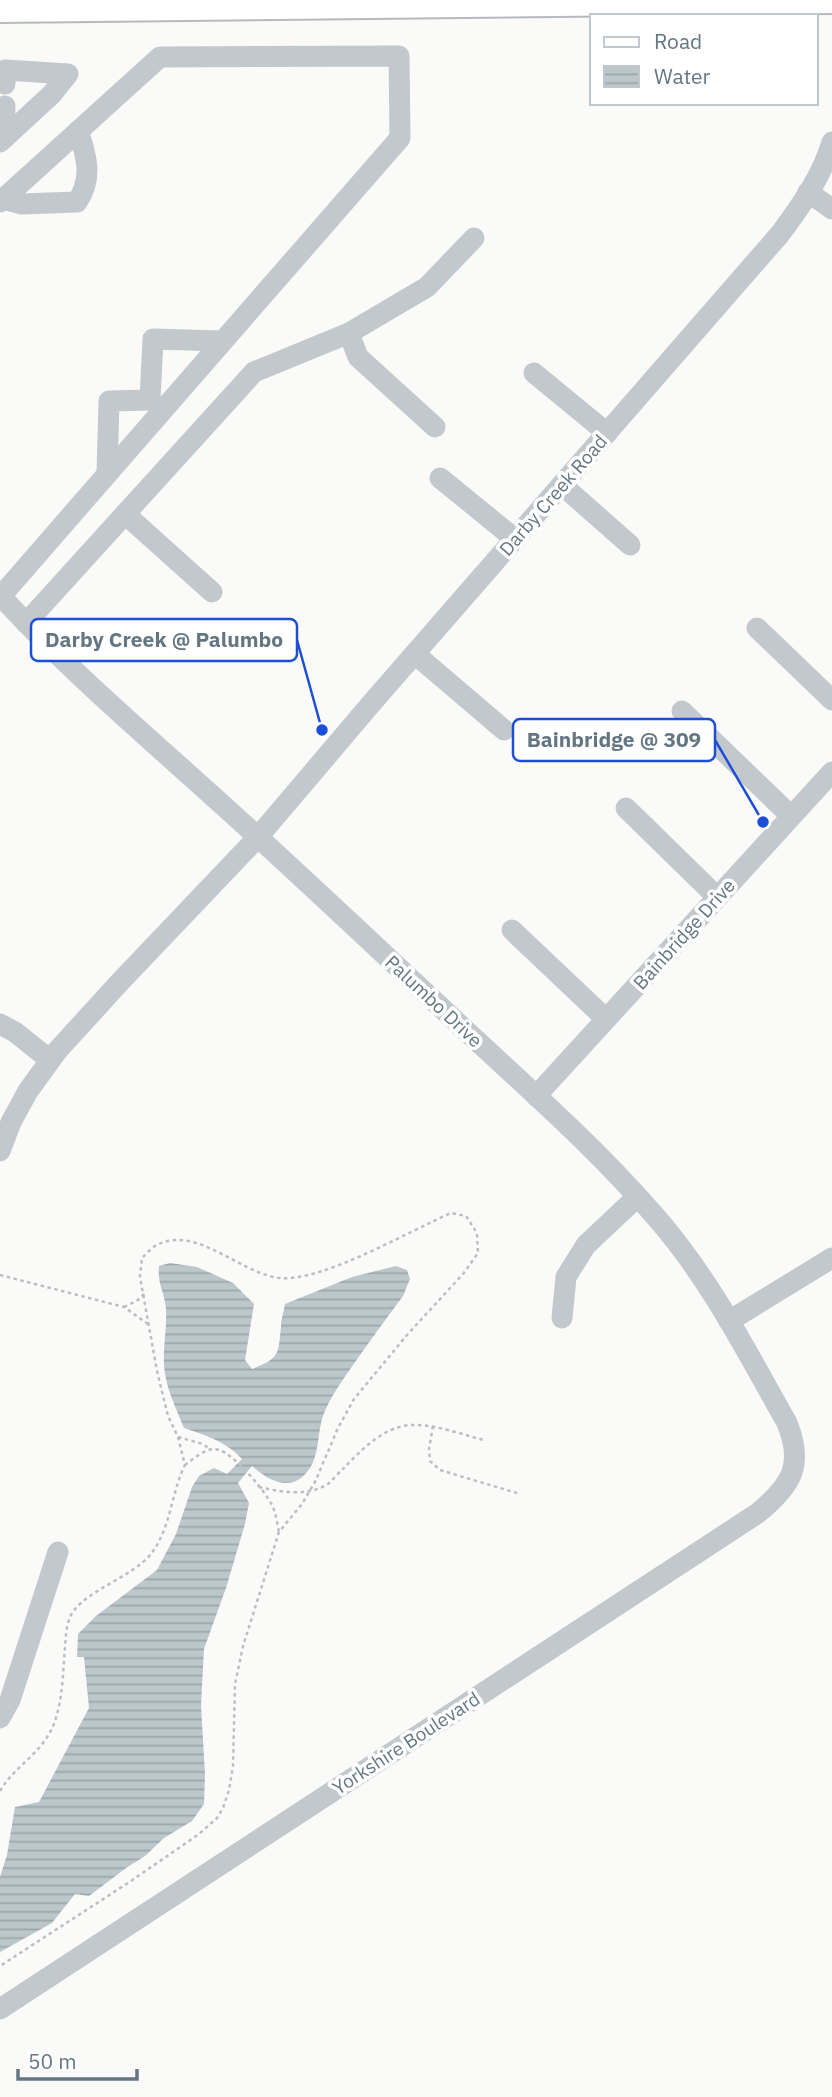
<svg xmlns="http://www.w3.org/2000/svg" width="832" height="2097" font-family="'IBM Plex Sans',sans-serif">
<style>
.water{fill:url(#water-rules)}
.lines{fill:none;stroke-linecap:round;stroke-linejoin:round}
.major-casing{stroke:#b5babe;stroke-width:30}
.path{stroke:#bbbfc2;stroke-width:2.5;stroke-dasharray:3.5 3.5;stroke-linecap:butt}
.minor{stroke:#c3c8cc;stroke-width:21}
.major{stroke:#fff;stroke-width:26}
.labels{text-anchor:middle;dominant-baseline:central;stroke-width:7;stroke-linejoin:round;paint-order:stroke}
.street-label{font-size:19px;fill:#657683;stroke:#fff}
.leader{fill:none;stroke:#1d4ed8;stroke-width:2.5}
.callout-dot{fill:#1d4ed8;stroke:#fff;stroke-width:2.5}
.callout{fill:#fff;stroke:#1d4ed8;stroke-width:2.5}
.callout-label{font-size:21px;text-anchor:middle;font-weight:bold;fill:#657683}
</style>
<defs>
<pattern id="water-rules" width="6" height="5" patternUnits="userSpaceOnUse" patternTransform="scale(1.75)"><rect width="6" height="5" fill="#bbc7cb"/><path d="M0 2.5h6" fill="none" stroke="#9ca6aa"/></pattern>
</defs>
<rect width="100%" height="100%" fill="#fafaf8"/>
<path class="water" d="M170 1263 197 1267 233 1283 254 1304 245 1360 252 1369C280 1358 278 1355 281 1327 281 1319 284 1311 285 1304L352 1277 396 1266 407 1270 410 1279 403 1296C386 1319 369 1342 353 1365 342 1381 330 1397 323 1416 317 1433 320 1457 307 1472 290 1493 268 1480 252 1466L238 1483 249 1503 245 1524 226 1588 204 1649 201 1705 205 1774 204 1804 192 1821 164 1838 145 1856 126 1868 89 1896 75 1894 52 1923 0 1952V1877L7 1855 15 1807 39 1802 89 1708 84 1657H77L78 1634 96 1616 157 1570 176 1534 192 1487 199 1476 214 1468 227 1474 242 1459C227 1442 205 1435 184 1428 176 1408 165 1386 164 1365 163 1346 167 1328 166 1309 165 1293 157 1284 159 1266Z"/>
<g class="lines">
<g class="major-casing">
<polyline id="major" points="0,9 832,0"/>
</g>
<g class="path">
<polyline points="0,1275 124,1307 148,1324"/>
<polyline points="124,1307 138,1300 144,1294"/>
<polyline points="433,1426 429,1449 430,1461 440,1470 520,1494"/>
<polyline points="178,1437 203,1444 211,1450"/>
<path d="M185 1465C195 1458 207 1446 219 1450 234 1454 265 1491 272 1505 276 1513 277 1523 279 1532"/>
<path d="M259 1487C281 1492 307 1497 328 1484 333 1480 338 1473 343 1469 360 1451 383 1427 410 1425 435 1424 460 1434 484 1440"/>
<path d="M0 1791C15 1765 44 1753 55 1721 63 1697 63 1671 65 1647 66 1636 66 1625 71 1615 84 1591 131 1578 151 1554 171 1528 171 1493 185 1465L178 1437 168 1416 157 1371 140 1277 142 1258C147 1253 153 1246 159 1244 198 1226 241 1274 280 1278 323 1282 409 1231 451 1213L466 1216 477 1233 478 1253 463 1274 407 1335 354 1399 338 1428 315 1482 302 1504 279 1532 243 1646 235 1684 233 1766 229 1790 223 1808 217 1818 199 1834 131 1881 0 1966"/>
</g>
<g class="minor">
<polyline points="4,138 5,106"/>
<polyline points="0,142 52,94 68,74 5,70 5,84"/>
<polyline points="808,192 832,209"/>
<path d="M3 199 22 204 77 202C93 179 87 156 78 131"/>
<polyline points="0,202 160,57 399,56 400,138 1,596"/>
<polyline points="349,333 358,357 435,427"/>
<polyline points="534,373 607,433"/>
<polyline points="107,474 109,401 150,400 153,339 222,341"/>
<polyline points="440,478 515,539"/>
<polyline points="562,485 630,545"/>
<polyline points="125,514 212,592"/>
<path d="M0 595C70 672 150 739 227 809 311 885 393 963 476 1040 540 1099 605 1157 661 1223 712 1283 748 1354 787 1423 804 1465 792 1485 758 1513L0 2009"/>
<polyline points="26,623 254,372 349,333 427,287 474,238"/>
<polyline points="757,628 832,700"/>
<polyline points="415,654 504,730"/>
<polyline points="682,711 791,816"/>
<polyline points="626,808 717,897"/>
<polyline points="512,930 606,1019"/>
<polyline points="0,1024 15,1032 50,1060"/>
<polyline points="536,1096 832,772"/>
<path d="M0 1151 11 1122 28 1091 57 1051 119 983 258 837 370 705 780 234C801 206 822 176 832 142"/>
<polyline points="562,1318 566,1277 586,1245 637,1197"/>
<polyline points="729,1321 832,1258"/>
<polyline points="0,1718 10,1700 58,1552"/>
</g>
<use href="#major" class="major"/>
</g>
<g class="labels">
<g class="street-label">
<text transform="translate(553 495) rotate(-49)">Darby Creek Road</text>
<text transform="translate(684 934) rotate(-48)">Bainbridge Drive</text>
<text transform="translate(434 1001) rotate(43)">Palumbo Drive</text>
<text transform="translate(406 1743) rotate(-33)">Yorkshire Boulevard</text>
</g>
</g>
<path class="leader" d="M322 730L297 640M763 822L715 740"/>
<g class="callout-dot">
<circle cx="322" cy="730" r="7"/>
<circle cx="763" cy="822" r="7"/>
</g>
<g class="callout">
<rect x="31" y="619" width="266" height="42" rx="7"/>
<rect x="513" y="719" width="202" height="42" rx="7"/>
</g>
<g class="callout-label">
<text x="164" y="647">Darby Creek @ Palumbo</text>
<text x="614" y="747">Bainbridge @ 309</text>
</g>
<rect x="590" y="14" width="228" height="91" fill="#ffffff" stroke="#c1c8cd" stroke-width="2"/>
<rect x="604" y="37" width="35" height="10" fill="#ffffff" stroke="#c1c8cd" stroke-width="2"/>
<text x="654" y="49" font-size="21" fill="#657683">Road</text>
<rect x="604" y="66" width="35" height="21" fill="url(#water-rules)" stroke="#c1c8cd" stroke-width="2"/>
<text x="654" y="84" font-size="21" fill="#657683">Water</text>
<path d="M18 2069v10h119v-10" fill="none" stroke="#657683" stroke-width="3.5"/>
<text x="28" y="2069" font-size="21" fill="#657683" stroke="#ffffff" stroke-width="5" paint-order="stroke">50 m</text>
</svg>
